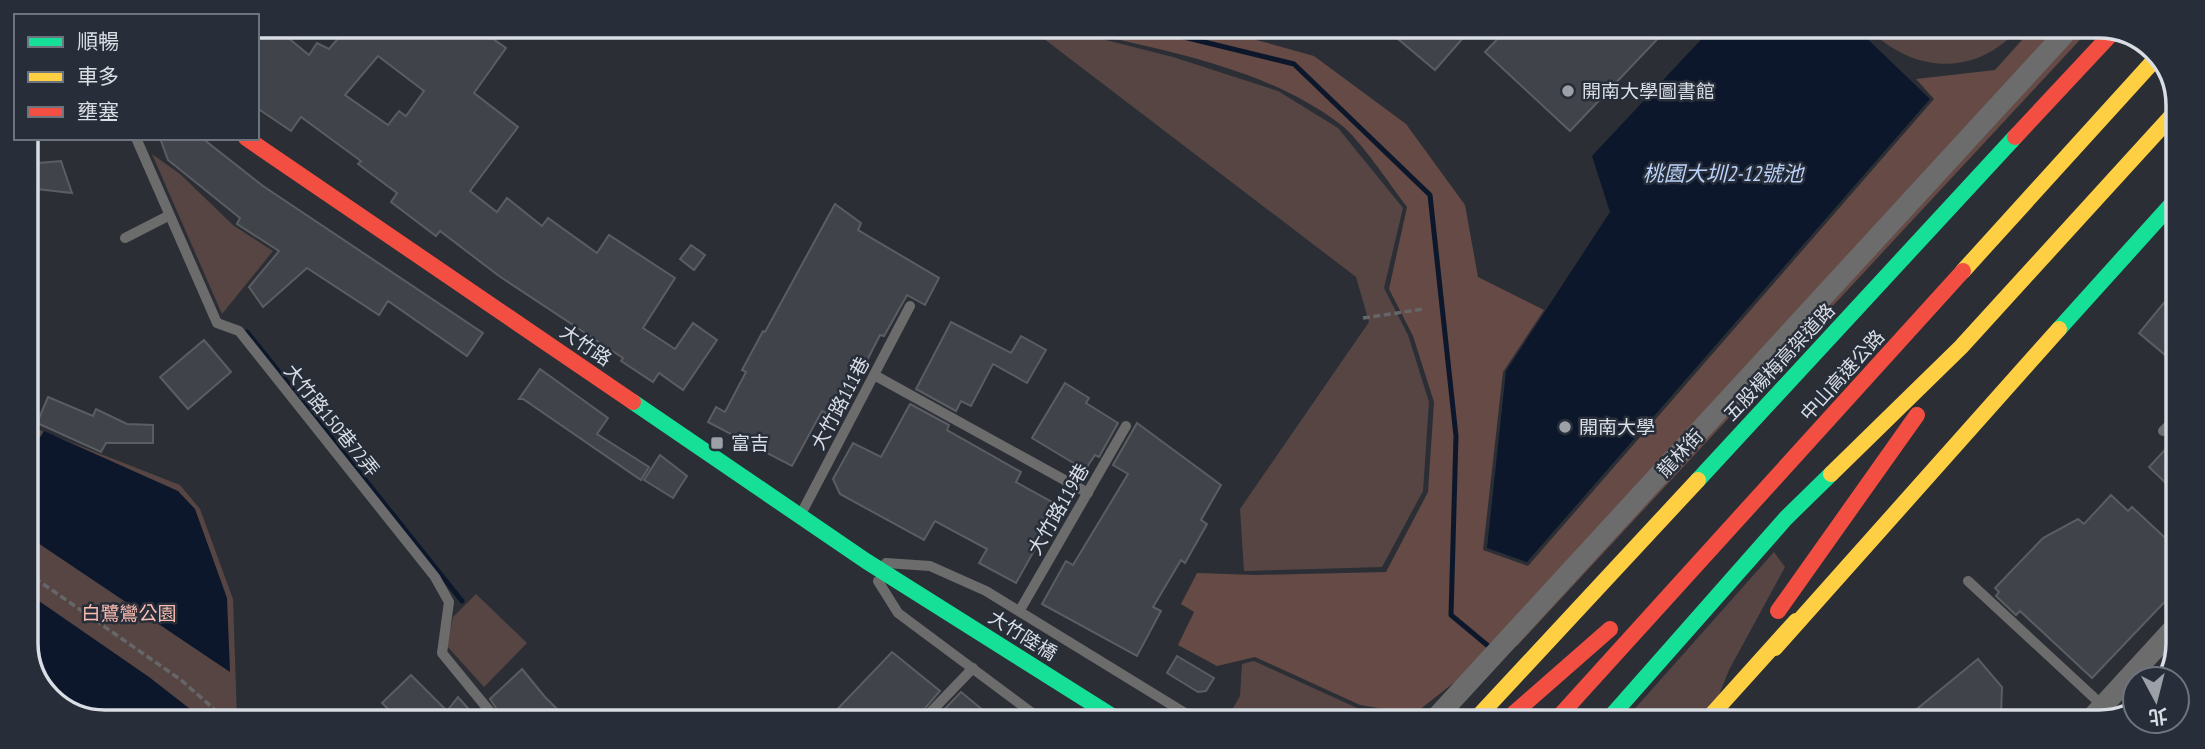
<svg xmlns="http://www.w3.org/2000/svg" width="2205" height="749" font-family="'PT Sans Narrow','Noto Sans TC',sans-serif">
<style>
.green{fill:#564543}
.forest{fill:#654a45}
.water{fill:#0c172b}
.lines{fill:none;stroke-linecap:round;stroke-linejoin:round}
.stream{stroke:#0c172b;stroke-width:5}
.building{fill:#404349;stroke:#5a5d62;stroke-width:2;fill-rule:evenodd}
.path{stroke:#666668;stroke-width:3.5;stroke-dasharray:7 3.5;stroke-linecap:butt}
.lane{stroke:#6d6c6c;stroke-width:10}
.street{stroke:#6d6c6c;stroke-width:21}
.fast{stroke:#16e098;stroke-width:16}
.slow{stroke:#ffcf43;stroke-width:16}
.jam{stroke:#f24e42;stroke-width:16}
.slow-bridge{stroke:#ffcf43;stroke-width:16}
.poi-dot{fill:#9ca0a7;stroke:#272e39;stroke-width:2.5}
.labels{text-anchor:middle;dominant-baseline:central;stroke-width:5;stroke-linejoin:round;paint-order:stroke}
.poi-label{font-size:19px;fill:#d9dde4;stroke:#272e39;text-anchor:start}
.street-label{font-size:19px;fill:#d9dde4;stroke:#272e39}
.park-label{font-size:19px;fill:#fbbcb1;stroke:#272e39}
.water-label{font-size:21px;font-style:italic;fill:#bad2f9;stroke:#272e39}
.rim{fill:none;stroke:#d9dde4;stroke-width:3.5}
</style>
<rect width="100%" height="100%" fill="#2b2f35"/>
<g class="green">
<polygon points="1034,28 1058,28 1173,57 1278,91 1338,128 1403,208 1384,288 1408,335 1429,402 1423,491 1382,567 1244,571 1240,509 1369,322 1356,277 1035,32"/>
<path d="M1870 30H2017C1975 77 1913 73 1870 30Z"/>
<polygon points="152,154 180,174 234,226 273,251 222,314"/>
<polygon points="26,419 37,429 180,485 200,509 233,599 237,719 81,719 43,692 26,649"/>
<polygon points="1774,552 1785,567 1729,670 1708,722 1623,722"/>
<polygon points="476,594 527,643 484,687 447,646 453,617"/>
<polygon points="1254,661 1357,708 1409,719 1406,721 1229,721 1226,720 1240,696 1242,664"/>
</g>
<path class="forest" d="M1068 28H1213L1314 56 1406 124 1465 205 1478 277 1544 310 1503 372 1483 550 1528 566 1934 99 1916 79 1995 70 2031 30H2089L1517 646 1499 638 1479 663 1414 714 1360 705 1255 657 1217 666 1178 645 1194 612 1181 604 1197 573 1255 575 1386 572 1428 492 1434 402 1413 336 1389 289 1407 207C1391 186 1359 138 1340 124 1263 66 1160 50 1068 28Z"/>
<g class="water">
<polygon points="1710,30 1858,30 1930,99 1527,562 1487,548 1506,371 1610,212 1592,156"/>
<polygon points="44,431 178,491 195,509 227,598 230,672 26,535 26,459"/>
<polygon points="26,592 149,677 203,719 81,719 43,692 26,649"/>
</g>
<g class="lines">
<g class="stream">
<polyline points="1147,28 1294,64 1430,195 1456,436 1451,615 1493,650"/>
<polyline points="247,332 462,601"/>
</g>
</g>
<g class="building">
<path d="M257 27H275L309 55 317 43 329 49 348 27H476L506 48 474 93 518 127 470 191 497 212 507 198 542 226 548 218 597 253 609 235 675 278 643 328 675 349 693 323 717 340 683 390 659 373 653 382 621 361 623 358 499 276 440 231 436 236 391 202 397 193 358 164 361 161 301 117 291 131 257 108ZM378 56 424 91 406 116 399 111 388 125 345 95Z"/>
<polygon points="1386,29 1453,29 1463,38 1435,70"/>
<polygon points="1507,29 1667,29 1570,131 1485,52"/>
<polygon points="160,138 202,138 263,186 483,333 467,356 388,301 379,315 307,268 263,307 249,287 279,251 237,224 240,218 168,160"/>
<polygon points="61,161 72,193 28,188 26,164"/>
<polygon points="835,204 861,223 858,230 939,278 925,305 907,295 884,336 880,335 837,419 822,411 792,466 708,422 716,407 725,412 746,372 742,370 763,331 765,332"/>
<polygon points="691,245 705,255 694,270 680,259"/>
<polygon points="2177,287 2177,365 2139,333"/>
<polygon points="951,322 1011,353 1021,336 1046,350 1027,383 993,364 971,406 961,401 956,411 916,389"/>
<polygon points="204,340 231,372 188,409 160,377"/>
<polygon points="540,369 608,418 597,434 649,467 641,480 523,399 519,399"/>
<polygon points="1065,383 1089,398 1086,403 1118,423 1099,457 1095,455 1085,470 1032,438"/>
<polygon points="48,397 93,416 96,409 127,424 153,425 153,443 106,443 101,452 37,423"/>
<polygon points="910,404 949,425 947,430 1021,472 1016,482 1059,506 1016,583 979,563 987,549 935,521 924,540 840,494 833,479 853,443 881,457"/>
<polygon points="1137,423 1221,485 1201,520 1207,524 1185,563 1181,560 1153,607 1161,611 1137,656 1042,604 1066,561 1073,565 1128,474 1113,465"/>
<polygon points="2176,438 2176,493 2149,467"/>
<polygon points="660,455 687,476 673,498 644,480"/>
<polygon points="2111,495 2128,511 2132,507 2174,546 2169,551 2175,557 2175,591 2092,678 2020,611 2016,615 1996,596 1999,592 1995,588 2043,538 2078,519 2084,524"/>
<polygon points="892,652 940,691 915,720 827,720"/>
<polygon points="1177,656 1214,678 1206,691 1198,692 1167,673"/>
<polygon points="1978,659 2002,687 2001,715 1992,723 1901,722"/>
<polygon points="522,669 545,697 568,720 504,720 490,699"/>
<polygon points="411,675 447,711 458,697 473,714 478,710 486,719 398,719 382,703"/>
<polygon points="961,692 996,721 934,720"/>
</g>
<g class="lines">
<g class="path">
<polyline points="1363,318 1424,309"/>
<polyline points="26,445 37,429"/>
<polyline points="26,572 181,680 213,708 219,719"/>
</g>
<g class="lane">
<polyline points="136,138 217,323 239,331 435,577 449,602 442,653 496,719"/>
<polyline points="125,238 168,216"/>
<polyline points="876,376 1088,493"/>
<polyline points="2163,431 2176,418"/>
<polyline points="801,514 910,306"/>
<polyline points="886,563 930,566 986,591 1198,721"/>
<polyline points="878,581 898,613 1043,721"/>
<polyline points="1968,581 2103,706"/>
<polyline points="1020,610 1126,426"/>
<polyline points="923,720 973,668"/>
</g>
<g class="street">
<polyline points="1433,721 2068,30"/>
<polyline points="2087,723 2175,627"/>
</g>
<g class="fast">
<polyline points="2059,329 2178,197"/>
<polyline points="633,402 866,561 1120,721"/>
<polyline points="1698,480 2015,137"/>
<polyline points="1606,722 1786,518 1831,474"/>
</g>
<g class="slow">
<polyline points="1963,271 2159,55"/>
<polyline points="1831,474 1961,347 2178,109"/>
<polyline points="1775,648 2059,329"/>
<polyline points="1474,721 1698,480"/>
</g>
<g class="jam">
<polyline points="2015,137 2115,30"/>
<polyline points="246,138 633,402"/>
<polyline points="1778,611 1917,415"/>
<polyline points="1505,721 1610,629"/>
<polyline points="1554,722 1963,271"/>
</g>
<polyline class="slow-bridge" points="1705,722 1796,621"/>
</g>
<g class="poi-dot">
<circle cx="1568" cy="91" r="7"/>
<circle cx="1565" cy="427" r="7"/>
<rect x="710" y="436" width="14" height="14" rx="3.5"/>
</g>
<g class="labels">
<g class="poi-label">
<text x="1582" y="91">開南大學圖書館</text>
<text x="1579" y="427">開南大學</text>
<text x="731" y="443">富吉</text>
</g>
<g class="street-label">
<text transform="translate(586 345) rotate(34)">大竹路</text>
<text transform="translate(1779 362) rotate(-47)">五股楊梅高架道路</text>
<text transform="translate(1842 375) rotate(-48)">中山高速公路</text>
<text transform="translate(840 403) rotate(-62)">大竹路111巷</text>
<text transform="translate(332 420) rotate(51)">大竹路150巷72弄</text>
<text transform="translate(1680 453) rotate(-47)">龍林街</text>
<text transform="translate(1058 509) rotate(-60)">大竹路119巷</text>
<text transform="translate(1023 635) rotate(32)">大竹陸橋</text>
</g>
<g class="park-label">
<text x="129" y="613">白鷺鸞公園</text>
</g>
<g class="water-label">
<text x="1723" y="173">桃園大圳2-12號池</text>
</g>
</g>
<path d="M0 0H2205V749H0ZM105 38H2099A67 67 0 0 1 2166 105V643A67 67 0 0 1 2099 710H105A67 67 0 0 1 38 643V105A67 67 0 0 1 105 38Z" fill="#272e39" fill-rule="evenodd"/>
<path class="rim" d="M105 38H2099A67 67 0 0 1 2166 105V643A67 67 0 0 1 2099 710H105A67 67 0 0 1 38 643V105A67 67 0 0 1 105 38Z"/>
<rect x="14" y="14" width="245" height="126" fill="#272e39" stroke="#6e747d" stroke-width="2"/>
<rect x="28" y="37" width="35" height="10" fill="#16e098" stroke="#6e747d" stroke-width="2"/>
<text x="77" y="49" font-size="21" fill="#d9dde4">順暢</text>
<rect x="28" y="72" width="35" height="10" fill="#ffcf43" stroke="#6e747d" stroke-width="2"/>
<text x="77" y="84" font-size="21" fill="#d9dde4">車多</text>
<rect x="28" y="107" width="35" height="10" fill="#f24e42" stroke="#6e747d" stroke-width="2"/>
<text x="77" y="119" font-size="21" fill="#d9dde4">壅塞</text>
<g transform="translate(2156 700) rotate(173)"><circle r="33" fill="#272e39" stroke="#6e747d" stroke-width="2"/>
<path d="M0-5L12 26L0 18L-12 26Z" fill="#9ca0a7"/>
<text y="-10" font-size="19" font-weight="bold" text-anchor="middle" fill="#d9dde4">北</text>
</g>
</svg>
